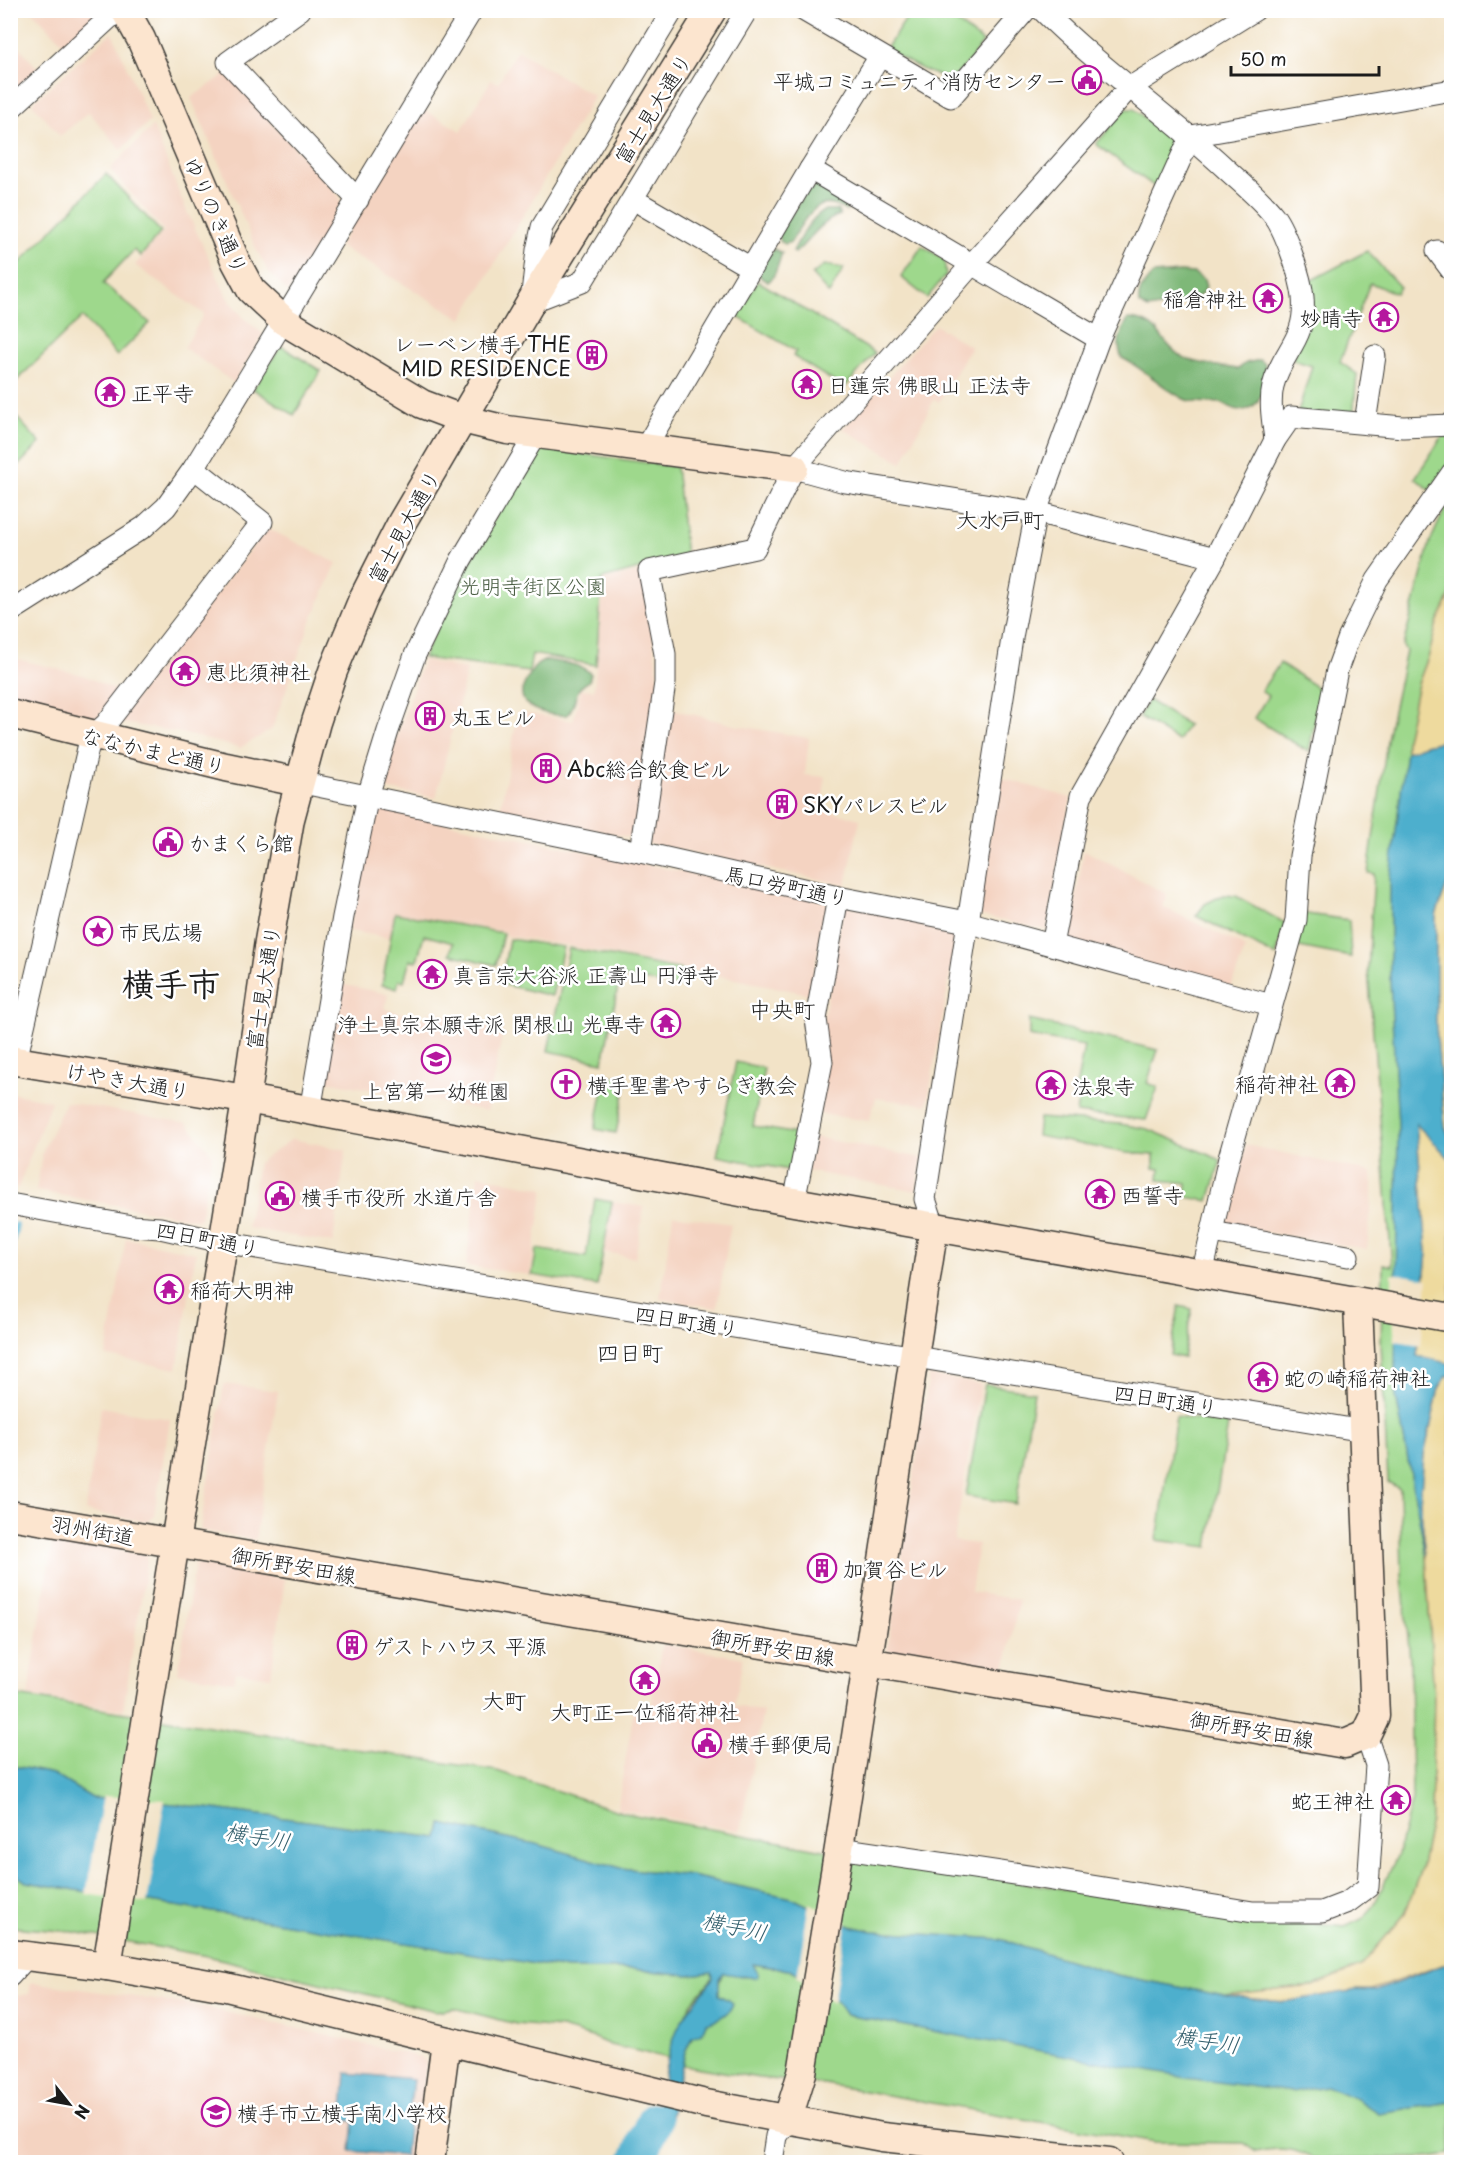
<svg xmlns="http://www.w3.org/2000/svg" width="1462" height="2173" font-family="'Playpen Sans','Klee One',sans-serif">
<style>
.built{fill:#f4d3c1}
.green{fill:#9ed88c;stroke:#5d7a54;stroke-width:1.5}
.forest{fill:#7eb878;stroke:#4d6a4a;stroke-width:1.5}
.sand{fill:#eeda9e;stroke:#857b5d;stroke-width:1.5}
.water{fill:#4eafcd;stroke:#356674;stroke-width:1.5}
.pier{fill:#f2e3c7}
.lines{fill:none;stroke-linecap:round;stroke-linejoin:round}
.stream{stroke:#4eafcd;stroke-width:6}
.river{stroke:#4eafcd;stroke-width:36}
.street-casing{stroke:#3c3a36;stroke-width:23}
.secondary-casing{stroke:#3c3a36;stroke-width:31}
.street{stroke:#fff;stroke-width:21}
.secondary{stroke:#fce5cf;stroke-width:28}
.labels{text-anchor:middle;dominant-baseline:central;stroke-width:5;stroke-linejoin:round;paint-order:stroke}
.poi-label{font-size:21px;fill:#1c1c1c;stroke:#fff;text-anchor:start}
.street-label{font-size:21px;fill:#1c1c1c;stroke:#fff}
.park-label{font-size:21px;fill:#4a5e43;stroke:#fff}
.neighbourhood-label{font-size:22px;fill:#1c1c1c;stroke:#fff}
.water-label{font-size:22px;font-style:italic;fill:#325e6c;stroke:#fff}
.town-label{font-size:33px;font-weight:bold;fill:#1c1c1c;stroke:#fff}
</style>
<rect width="100%" height="100%" fill="#fff"/>
<filter id="ink" filterUnits="userSpaceOnUse"><feTurbulence type="fractalNoise" baseFrequency=".0167" numOctaves="2"/><feDisplacementMap in="SourceGraphic" scale="12" xChannelSelector="R" yChannelSelector="G"/><feConvolveMatrix kernelMatrix="1 2 1 2 8 2 1 2 1" color-interpolation-filters="sRGB"/></filter>
<filter id="wash" filterUnits="userSpaceOnUse"><feTurbulence type="fractalNoise" baseFrequency=".008" numOctaves="4" result="noise"/><feDisplacementMap in="SourceGraphic" scale="24" xChannelSelector="R" yChannelSelector="G"/><feGaussianBlur stdDeviation="1.35" result="paint"/><feColorMatrix in="noise" values="0 0 0 0 0 0 0 0 0 0 0 0 0 0 0 0 0 1.4 0 .05"/><feComposite in="paint" operator="in"/></filter>
<g filter="url(#wash)">
<rect width="100%" height="100%" fill="#f2e3c7"/>
<g class="built">
<polygon points="94,11 97,13 64,44 32,11"/>
<polygon points="112,32 150,121 121,150 89,112 60,136 32,103"/>
<polygon points="11,37 38,69 11,93 10,93"/>
<polygon points="517,50 594,96 462,319 339,246 421,108 461,131 491,80 498,83"/>
<polygon points="227,73 339,196 342,207 288,292 268,271 257,251 191,98"/>
<polygon points="153,126 184,205 227,297 243,317 263,334 234,383 184,348 204,314 135,265 164,231 110,169"/>
<polygon points="935,325 971,347 939,402 934,399 902,463 843,429"/>
<polygon points="267,528 337,563 309,626 272,729 240,748 177,732 116,722"/>
<polygon points="644,571 660,692 637,839 500,811 518,712 573,721 581,689 594,690 604,580"/>
<polygon points="10,656 13,658 83,675 118,691 96,719 11,695"/>
<polygon points="423,660 467,670 436,798 379,788"/>
<polygon points="668,708 734,725 809,738 805,775 825,777 822,810 860,819 846,885 644,843"/>
<polygon points="999,777 1071,798 1047,930 977,915"/>
<polygon points="370,807 828,902 809,994 566,945 506,936 506,932 395,912 389,938 349,931"/>
<polygon points="1084,850 1167,894 1163,907 1240,944 1245,949 1231,988 1068,943"/>
<polygon points="844,905 958,930 927,1105 876,1098 869,1121 820,1114 821,1032"/>
<polygon points="341,984 388,994 385,1009 426,1019 429,1011 503,1030 487,1111 326,1081"/>
<polygon points="11,1093 51,1101 18,1188 11,1187"/>
<polygon points="66,1102 187,1123 212,1155 200,1220 36,1191 43,1150"/>
<polygon points="814,1137 922,1158 916,1191 807,1171"/>
<polygon points="292,1139 346,1150 333,1243 247,1228 258,1163"/>
<polygon points="1246,1145 1372,1172 1373,1186 1367,1249 1226,1226"/>
<polygon points="478,1175 544,1189 530,1275 466,1266"/>
<polygon points="613,1202 644,1207 635,1258 604,1252"/>
<polygon points="673,1215 731,1224 717,1308 660,1299"/>
<polygon points="126,1238 196,1253 177,1369 106,1356"/>
<polygon points="929,1375 981,1384 954,1541 978,1544 971,1592 1019,1600 1005,1669 887,1651"/>
<polygon points="224,1384 278,1391 255,1540 200,1530"/>
<polygon points="101,1407 170,1419 154,1515 147,1522 85,1511"/>
<polygon points="53,1539 148,1555 123,1710 28,1696"/>
<polygon points="195,1563 285,1579 271,1677 236,1672 234,1682 178,1673"/>
<polygon points="662,1644 743,1658 734,1706 763,1711 740,1831 617,1809 634,1710 650,1712"/>
<polygon points="31,1982 199,2006 421,2057 426,2062 418,2162 11,2162 10,1997 29,1994"/>
</g>
<g class="green">
<path d="M911 11H942L983 42C975 52 966 69 955 75 940 84 901 57 886 49Z"/>
<polygon points="1126,109 1134,109 1176,144 1176,151 1158,189 1096,144"/>
<polygon points="106,174 161,232 141,256 134,250 103,283 150,323 117,356 82,317 11,386 11,272"/>
<polygon points="922,246 944,259 946,275 927,298 901,277"/>
<polygon points="1367,251 1400,287 1396,293 1370,283 1340,362 1357,374 1353,417 1298,412 1312,366 1293,360 1308,282"/>
<polygon points="824,265 844,268 829,294 812,275"/>
<polygon points="758,281 875,353 844,388 793,356 796,351 736,316"/>
<polygon points="281,346 321,371 294,415 253,389"/>
<polygon points="10,410 40,443 11,473 10,473"/>
<polygon points="1444,434 1451,439 1451,462 1430,490 1415,478"/>
<polygon points="534,447 676,467 686,556 602,579 596,665 532,654 529,672 423,658 447,604"/>
<polygon points="1451,495 1451,594 1437,623 1429,655 1418,684 1406,740 1406,752 1390,877 1390,980 1398,1124 1395,1391 1426,1555 1434,1699 1431,1820 1422,1866 1405,1914 1361,1966 1313,1986 1225,1996 1117,1975 1000,1939 873,1931 850,1926 792,1898 691,1876 621,1868 536,1844 441,1824 438,1838 175,1804 92,1798 53,1774 19,1767 11,1769 10,1695 497,1771 624,1813 862,1857 1247,1918 1345,1927 1362,1919 1373,1907 1398,1854 1412,1799 1410,1659 1402,1577 1400,1489 1388,1482 1381,1343 1383,1264 1392,1266 1368,970 1374,874 1368,873 1388,734 1406,651 1403,646 1430,542"/>
<polygon points="1280,663 1321,690 1309,751 1304,749 1254,718 1268,696 1261,691"/>
<polygon points="1148,700 1188,725 1178,741 1139,717"/>
<polygon points="1223,895 1236,896 1285,923 1276,956 1196,916 1205,904"/>
<polygon points="395,913 503,933 496,965 450,954 453,943 424,935 417,961 410,960 404,981 399,980 397,988 382,985"/>
<polygon points="1300,913 1349,920 1351,957 1294,946"/>
<polygon points="509,939 563,947 552,996 501,984"/>
<polygon points="569,948 683,970 679,987 620,976 603,1062 548,1051"/>
<polygon points="1029,1020 1158,1050 1147,1083 1158,1087 1146,1120 1076,1113 1079,1094 1075,1093 1084,1046 1029,1036"/>
<polygon points="736,1062 764,1068 753,1126 802,1135 794,1171 717,1156"/>
<polygon points="606,1075 627,1079 616,1133 595,1129"/>
<polygon points="1039,1118 1120,1124 1148,1129 1221,1160 1209,1201 1186,1197 1187,1183 1159,1180 1160,1169 1154,1168 1154,1155 1127,1153 1037,1136"/>
<polygon points="595,1199 612,1202 597,1286 532,1275 537,1249 586,1257"/>
<polygon points="1179,1306 1192,1309 1183,1358 1170,1355"/>
<polygon points="985,1384 1034,1392 1016,1504 966,1496"/>
<polygon points="1176,1416 1228,1424 1208,1547 1157,1540"/>
<polygon points="10,1871 27,1882 567,1969 632,1969 689,1975 712,1972 713,1977 691,2004 668,2058 610,2045 592,2037 561,2028 516,2024 454,2008 436,2011 207,1956 74,1932 11,1927"/>
<path d="M752 1964 794 1971 838 2003 846 2015 1054 2053 1292 2092 1326 2086 1357 2099 1378 2113 1451 2102V2154L1419 2158H1312C1295 2148 1275 2147 1256 2152L1243 2143 1155 2142 824 2084 759 2078 682 2065 685 2052 692 2037 702 2033 706 2023 725 1999 719 1995C718 1987 718 1980 723 1973L758 1974Z"/>
</g>
<g class="forest">
<path d="M818 184 851 202 846 211C817 191 804 220 791 242L784 244 780 241 779 232 805 193Z"/>
<path d="M825 210H837L840 215C821 221 809 241 795 253L793 251C801 236 810 218 825 210Z"/>
<path d="M774 249 782 253C778 263 776 277 768 282L761 278 758 270Z"/>
<path d="M1180 272 1194 273 1204 280 1206 287 1202 294 1191 301 1148 309 1139 304C1137 292 1144 283 1153 274Z"/>
<path d="M1128 319C1159 321 1158 339 1179 355 1189 363 1224 367 1238 369L1246 363 1260 360 1265 364C1266 382 1262 412 1239 410 1232 409 1227 405 1221 403 1209 401 1196 405 1184 399 1162 388 1145 369 1122 358 1115 342 1121 333 1128 319Z"/>
<path d="M547 660C562 663 580 663 591 674L589 681C585 684 580 686 578 691 574 699 574 708 567 715 553 716 520 711 522 691 523 685 527 679 530 674 534 666 539 662 547 660Z"/>
</g>
<g class="sand">
<polygon points="1451,594 1451,739 1425,745 1406,752 1406,740 1418,684 1429,655 1437,623"/>
<polygon points="1451,874 1451,1140 1445,1127 1436,1027 1436,915"/>
<polygon points="1416,1123 1451,1160 1451,1364 1417,1357 1427,1252"/>
<polygon points="1451,1375 1451,1962 1371,1990 1357,1990 1283,2002 1225,1996 1313,1986 1361,1966 1405,1914 1422,1866 1431,1820 1434,1699 1426,1555 1420,1502 1424,1455 1439,1388 1447,1376"/>
</g>
<g class="water">
<polygon points="1451,739 1451,874 1436,915 1436,1027 1445,1127 1451,1140 1451,1160 1416,1124 1427,1252 1417,1356 1452,1364 1451,1375 1447,1376 1439,1388 1424,1455 1420,1502 1426,1555 1395,1391 1398,1124 1390,980 1390,877 1406,752 1425,745"/>
<path d="M19 1767 53 1774 92 1798 175 1804 438 1838 441 1824 536 1844 621 1868 691 1876 792 1898 850 1926 873 1931 1000 1939 1117 1975 1225 1996 1283 2002 1357 1990 1376 1991 1451 1962V2102L1378 2113 1357 2099 1326 2086 1292 2092 1186 2078 846 2015 838 2003 794 1971 753 1964 758 1974 757 1977 754 1978 723 1973 719 1978V1995L733 2003C730 2015 717 2020 706 2023L702 2033 692 2037 685 2052 670 2121 656 2162H627L638 2151 647 2155 655 2141 654 2130C660 2099 664 2065 675 2035 683 2013 701 1997 713 1978L712 1972 689 1975 632 1969H567L26 1882 11 1871V1769Z"/>
<polygon points="346,2073 413,2079 405,2156 351,2151 354,2121 342,2120"/>
</g>
<g class="pier">
<polygon points="1392,1273 1428,1279 1421,1345 1395,1341 1392,1308"/>
<polygon points="103,1796 165,1800 147,1903 86,1894"/>
<polygon points="809,1903 847,1921 833,2003 797,1977"/>
</g>
<g class="lines">
<polyline class="stream" points="10,1252 16,1225"/>
<polyline class="river" points="637,2162 654,2121"/>
</g>
</g>
<g filter="url(#ink)">
<g class="lines">
<g class="street-casing">
<g id="street">
<polyline points="300,10 228,62 358,200"/>
<polyline points="673,10 542,227 537,250 531,302 582,282 747,10"/>
<polyline points="803,10 951,97 1026,10"/>
<path d="M1042 10C1099 67 1166 113 1225 168 1241 183 1260 198 1274 216 1286 232 1301 278 1303 297 1307 341 1282 350 1273 386 1269 403 1273 423 1275 440"/>
<polyline points="10,109 118,10"/>
<polyline points="1191,136 1452,90"/>
<polyline points="810,169 1099,339"/>
<polyline points="643,205 751,268"/>
<polyline points="1437,251 1452,271"/>
<polyline points="1365,423 1375,356"/>
<polyline points="645,448 810,169 880,56"/>
<polyline points="794,468 845,482 1036,512 1215,558"/>
<polyline points="10,612 144,527 166,507 194,468 472,10"/>
<polyline points="298,782 640,852 838,897 967,922 1271,1005"/>
<polyline points="640,852 665,683 665,654 649,571 755,548 794,468 973,263 1129,88 1255,10"/>
<polyline points="1052,945 1081,796 1215,558 1275,440 1291,417 1403,427 1452,425"/>
<polyline points="16,1061 88,748 94,735 106,724 262,522 194,468"/>
<polyline points="310,1111 343,917 368,796 388,731 415,655 461,560 536,434"/>
<polyline points="794,1202 822,1062 816,1019 838,897"/>
<polyline points="10,1204 132,1226 160,1228 222,1242 322,1259 1364,1431"/>
<polyline points="934,1226 925,1199 1013,632 1036,512 1099,339 1191,136"/>
<polyline points="1212,1232 1348,1256"/>
<polyline points="1202,1274 1229,1158 1296,920 1300,856 1337,670 1349,637 1377,580 1452,473"/>
<polyline points="839,1848 1041,1878 1253,1912 1322,1912 1348,1902 1368,1887 1376,1765 1366,1735"/>
<polyline points="10,1976 27,1957"/>
<polyline points="772,2162 776,2136 787,2121"/>
</g>
</g>
<g class="secondary-casing">
<g id="secondary">
<polyline points="125,10 141,39 236,262 251,290 284,321 422,404 462,419 507,430 794,468"/>
<polyline points="10,714 226,767 298,782"/>
<polyline points="10,1060 287,1106 794,1202 1452,1318"/>
<polyline points="10,1515 1345,1744 1366,1735 1375,1716 1358,1303"/>
<polyline points="10,1954 107,1966 226,1987 706,2104 882,2137 1109,2162"/>
<polyline points="107,1966 246,1101 269,941 290,819 316,722 333,671 363,599 402,522 531,302 712,10"/>
<polyline points="787,2121 802,2073 839,1848 934,1226"/>
<polyline points="430,2162 446,2041"/>
</g>
</g>
<use href="#street" class="street"/>
<use href="#secondary" class="secondary"/>
</g>
</g>
<defs>
<g id="civic-ring" transform="scale(1.5)"><circle r="9.5" fill="#fff" stroke="#b5179e" stroke-width="1.5"/><path d="M-.6-6.5H3V-4.5H.6V-3L4-1V1h2V6H-6V1h2V-1L-.6-3ZM-1.2 2.5V6h2.4V2.5Z" fill="#b5179e"/></g>
<g id="temple-ring" transform="scale(1.5)"><circle r="9.5" fill="#fff" stroke="#b5179e" stroke-width="1.5"/><path d="M0-6L5-2H3V0L6.5 2.5H4V6H1.5V3h-3V6H-4V2.5H-6.5L-3 0V-2H-5Z" fill="#b5179e"/></g>
<g id="building-ring" transform="scale(1.5)"><circle r="9.5" fill="#fff" stroke="#b5179e" stroke-width="1.5"/><path d="M-4-6H4V6H1V3H-1V6H-4ZM-2.5-4.3h1.7v1.8h-1.7ZM.8-4.3h1.7v1.8H.8ZM-2.5-1h1.7V.8h-1.7ZM.8-1h1.7V.8H.8Z" fill="#b5179e"/></g>
<g id="sight-ring" transform="scale(1.5)"><circle r="9.5" fill="#fff" stroke="#b5179e" stroke-width="1.5"/><path d="M0-6L1.8-2.2L6-1.7L2.9 1.2L3.7 5.4L0 3.3L-3.7 5.4L-2.9 1.2L-6-1.7L-1.8-2.2Z" fill="#b5179e"/></g>
<g id="school-ring" transform="scale(1.5)"><circle r="9.5" fill="#fff" stroke="#b5179e" stroke-width="1.5"/><path d="M0-5L7-2L0 1L-7-2ZM-4 1L0 2.5L4 1V4Q0 6-4 4Z" fill="#b5179e"/></g>
<g id="church-ring" transform="scale(1.5)"><circle r="9.5" fill="#fff" stroke="#b5179e" stroke-width="1.5"/><path d="M-1.2-6h2.4v3.5h3.3v2.4h-3.3V6h-2.4V-.1h-3.3v-2.4h3.3Z" fill="#b5179e"/></g>
</defs>
<g fill-rule="evenodd">
<use href="#civic-ring" x="1087" y="80"/>
<use href="#temple-ring" x="1268" y="298"/>
<use href="#temple-ring" x="1384" y="317"/>
<use href="#building-ring" x="592" y="355"/>
<use href="#temple-ring" x="807" y="384"/>
<use href="#temple-ring" x="110" y="392"/>
<use href="#temple-ring" x="185" y="671"/>
<use href="#building-ring" x="430" y="716"/>
<use href="#building-ring" x="546" y="768"/>
<use href="#building-ring" x="782" y="804"/>
<use href="#civic-ring" x="168" y="842"/>
<use href="#sight-ring" x="98" y="931"/>
<use href="#temple-ring" x="432" y="974"/>
<use href="#temple-ring" x="666" y="1023"/>
<use href="#school-ring" x="436" y="1059"/>
<use href="#temple-ring" x="1340" y="1083"/>
<use href="#church-ring" x="566" y="1084"/>
<use href="#temple-ring" x="1051" y="1085"/>
<use href="#temple-ring" x="1100" y="1194"/>
<use href="#civic-ring" x="280" y="1196"/>
<use href="#temple-ring" x="169" y="1289"/>
<use href="#temple-ring" x="1263" y="1377"/>
<use href="#building-ring" x="822" y="1568"/>
<use href="#building-ring" x="352" y="1645"/>
<use href="#temple-ring" x="645" y="1680"/>
<use href="#civic-ring" x="707" y="1743"/>
<use href="#temple-ring" x="1396" y="1800"/>
<use href="#school-ring" x="216" y="2112"/>
</g>
<g class="labels">
<g class="poi-label">
<text x="1066" y="80" text-anchor="end">平城コミュニティ消防センター</text>
<text x="1247" y="298" text-anchor="end">稲倉神社</text>
<text x="1363" y="317" text-anchor="end">妙晴寺</text>
<text x="571" y="343" text-anchor="end">レーベン横手 THE<tspan x="571" dy="24">MID RESIDENCE</tspan></text>
<text x="828" y="384">日蓮宗 佛眼山 正法寺</text>
<text x="131" y="392">正平寺</text>
<text x="206" y="671">恵比須神社</text>
<text x="451" y="716">丸玉ビル</text>
<text x="567" y="768">Abc総合飲食ビル</text>
<text x="803" y="804">SKYパレスビル</text>
<text x="189" y="842">かまくら館</text>
<text x="119" y="931">市民広場</text>
<text x="453" y="974">真言宗大谷派 正壽山 円淨寺</text>
<text x="645" y="1023" text-anchor="end">浄土真宗本願寺派 関根山 光専寺</text>
<text x="1319" y="1083" text-anchor="end">稲荷神社</text>
<text x="587" y="1084">横手聖書やすらぎ教会</text>
<text x="1072" y="1085">法泉寺</text>
<text x="436" y="1090" text-anchor="middle">上宮第一幼稚園</text>
<text x="1121" y="1194">西誓寺</text>
<text x="301" y="1196">横手市役所 水道庁舎</text>
<text x="190" y="1289">稲荷大明神</text>
<text x="1284" y="1377">蛇の崎稲荷神社</text>
<text x="843" y="1568">加賀谷ビル</text>
<text x="373" y="1645">ゲストハウス 平源</text>
<text x="645" y="1711" text-anchor="middle">大町正一位稲荷神社</text>
<text x="728" y="1743">横手郵便局</text>
<text x="1375" y="1800" text-anchor="end">蛇王神社</text>
<text x="237" y="2112">横手市立横手南小学校</text>
</g>
<g class="street-label">
<text transform="translate(652 108) rotate(-58)">富士見大通り</text>
<text transform="translate(217 215) rotate(66)">ゆりのき通り</text>
<text transform="translate(403 526) rotate(-61)">富士見大通り</text>
<text transform="translate(154 750) rotate(13)">ななかまど通り</text>
<text transform="translate(787 885) rotate(12)">馬口労町通り</text>
<text transform="translate(262 987) rotate(-81)">富士見大通り</text>
<text transform="translate(128 1080) rotate(10)">けやき大通り</text>
<text transform="translate(208 1238) rotate(11)">四日町通り</text>
<text transform="translate(687 1320) rotate(9)">四日町通り</text>
<text transform="translate(1166 1399) rotate(9)">四日町通り</text>
<text transform="translate(93 1529) rotate(10)">羽州街道</text>
<text transform="translate(294 1564) rotate(10)">御所野安田線</text>
<text transform="translate(773 1646) rotate(10)">御所野安田線</text>
<text transform="translate(1252 1728) rotate(10)">御所野安田線</text>
</g>
<g class="park-label">
<text x="533" y="585">光明寺街区公園</text>
</g>
<g class="neighbourhood-label">
<text x="1000" y="518">大水戸町</text>
<text x="782" y="1008">中央町</text>
<text x="630" y="1351">四日町</text>
<text x="504" y="1699">大町</text>
</g>
<g class="water-label">
<text transform="translate(258 1835) rotate(10)">横手川</text>
<text transform="translate(735 1925) rotate(12)">横手川</text>
<text transform="translate(1207 2039) rotate(9)">横手川</text>
</g>
<g class="town-label">
<text x="171" y="982">横手市</text>
</g>
</g>
<rect width="1462" height="2173" fill="none" stroke="#fff" stroke-width="36"/>
<g transform="translate(69 2104) rotate(121)" stroke="#ffffff" stroke-width="4.5" paint-order="stroke">
<path d="M0-4.5L10 22L0 15L-10 22Z" fill="#1c1c1c"/>
<text y="-9" font-size="16" font-weight="bold" text-anchor="middle" fill="#1c1c1c">N</text>
</g>
<path d="M1231 66v9h148v-9" fill="none" stroke="#1c1c1c" stroke-width="3"/>
<text x="1240" y="66" font-size="18" fill="#1c1c1c" stroke="#ffffff" stroke-width="4.5" paint-order="stroke">50 m</text>
</svg>
